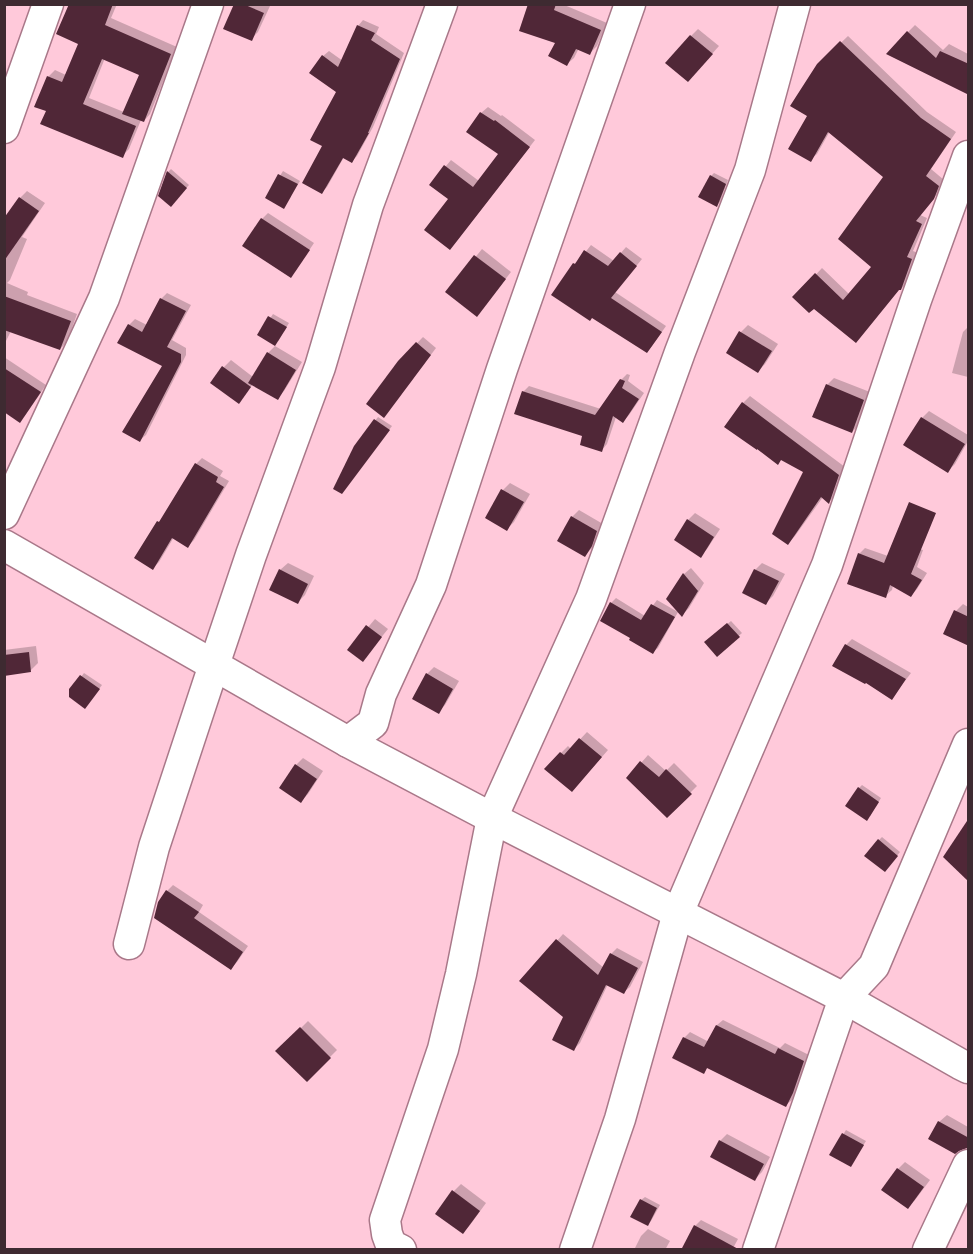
<svg xmlns="http://www.w3.org/2000/svg" width="973" height="1254" font-family="'PT Sans',sans-serif">
<style>
.shadow{fill:#0003;fill-rule:evenodd}
.building{fill:#502737}
.lines{fill:none;stroke-linecap:round;stroke-linejoin:round}
.street-casing{stroke:#a97889;stroke-width:33}
.street{stroke:#fff;stroke-width:30}
</style>
<rect width="100%" height="100%" fill="#ffc9da"/>
<g class="shadow">
<path d="M71 4H117L111 18 177 47 150 114 144 121 141 120 129 149 122 156 48 111V77L55 70 66 75 80 43ZM105 58 141 74 124 112 89 98Z"/>
<polygon points="236,4 266,4 270,6 258,32 251,39"/>
<polygon points="530,4 562,4 607,23 597,46 590,53 579,48 574,58 567,64 557,43"/>
<polygon points="363,20 379,27 376,34 404,53 373,127 357,156 352,161 344,157 327,187 322,192 324,145 338,92 323,56 329,51 343,61 358,26"/>
<polygon points="915,25 943,50 949,44 968,54 968,93 908,32"/>
<polygon points="698,29 719,46 695,73 691,36"/>
<polygon points="848,36 927,112 956,132 931,169 944,180 940,191 920,215 927,218 913,251 918,253 907,283 901,289 814,307 795,297 822,268 850,295 873,267 885,176 830,131 817,154 810,160 809,116 818,65"/>
<polygon points="488,107 501,116 502,115 535,140 456,242 450,199 431,184 451,160 479,181 500,154 481,113"/>
<polygon points="171,169 189,185 171,205 160,196 168,172"/>
<polygon points="283,171 300,181 284,207 267,197"/>
<polygon points="714,173 728,180 720,202 717,205 711,176"/>
<polygon points="27,191 45,203 22,237 27,239 10,280 7,283 28,292 27,295 77,314 67,342 60,349 11,331 4,345 4,221 20,198"/>
<polygon points="268,213 314,243 296,270 290,276 262,219"/>
<polygon points="591,245 614,261 626,247 642,259 615,292 666,326 652,346 647,352 574,264 580,259"/>
<polygon points="482,249 511,272 483,308 447,292"/>
<polygon points="167,293 191,305 172,340 186,348 186,355 146,435 140,440 164,366 129,325 135,319 147,325 161,299"/>
<polygon points="273,314 289,323 278,341 259,335"/>
<polygon points="748,325 778,344 765,364 758,371 728,353 741,332"/>
<polygon points="968,327 968,377 952,373 963,332"/>
<polygon points="423,337 436,348 390,409 399,362"/>
<polygon points="275,346 302,362 284,391 277,398 253,384 239,402 224,367 231,360 253,377 268,353"/>
<polygon points="4,357 46,385 26,414 20,421 4,411"/>
<polygon points="627,374 630,375 628,381 644,393 629,415 623,421 616,417 607,444 601,451 584,435 523,392 529,386 601,409 621,380"/>
<polygon points="834,378 870,392 859,425 852,432 827,385"/>
<polygon points="750,396 845,467 836,495 829,502 823,497 795,536 788,543 805,472 726,427 743,403"/>
<polygon points="929,411 968,435 968,441 955,464 948,471 922,418"/>
<polygon points="378,417 392,426 344,489 355,447"/>
<polygon points="202,458 223,471 220,476 229,481 194,540 188,546 174,537 159,562 153,568 159,522 164,516 196,464"/>
<polygon points="510,483 530,494 514,522 507,529 503,490"/>
<polygon points="579,510 603,524 599,537 592,548 585,555 572,517"/>
<polygon points="695,513 720,529 707,549 700,556 688,520"/>
<polygon points="898,541 923,550 917,567 927,573 917,589 911,596 893,585 892,590 885,596 859,554 865,548 888,556"/>
<polygon points="288,563 314,576 305,595 298,602 280,570"/>
<polygon points="762,563 785,574 773,596 766,603 755,570"/>
<polygon points="691,568 704,583 689,608 682,615 684,574"/>
<polygon points="616,598 645,616 657,600 678,612 658,648 653,652 632,637 611,603"/>
<polygon points="963,604 968,607 968,644 956,611"/>
<polygon points="375,619 388,629 363,660 349,650"/>
<polygon points="731,621 742,633 717,655 709,639"/>
<polygon points="852,639 911,673 892,698 846,645"/>
<polygon points="36,646 38,663 31,670 4,674 4,650"/>
<polygon points="434,667 459,681 445,705 438,712 427,674"/>
<polygon points="84,673 102,685 88,704 71,690"/>
<polygon points="587,732 608,750 579,783 561,753 568,746 571,749"/>
<polygon points="648,755 666,771 674,763 697,786 667,816 628,778"/>
<polygon points="303,758 323,771 308,794 301,801 296,765"/>
<polygon points="862,785 881,798 870,816 859,788"/>
<polygon points="882,837 900,852 888,867 879,840"/>
<polygon points="173,885 203,905 199,912 248,946 237,962 231,968 167,891"/>
<polygon points="563,934 604,968 611,954 617,948 643,962 630,987 624,992 608,984 580,1043 574,1049 565,1017 522,981"/>
<polygon points="723,1020 780,1048 785,1043 809,1055 798,1086 792,1100 786,1105 708,1067 703,1072 684,1038 690,1032 709,1042 717,1025"/>
<polygon points="308,1021 337,1050 307,1080 278,1051"/>
<polygon points="947,1115 968,1127 968,1144 930,1138 939,1122"/>
<polygon points="846,1130 866,1141 851,1165 831,1154"/>
<polygon points="727,1134 770,1157 762,1172 755,1179 720,1141"/>
<polygon points="905,1162 930,1180 915,1200 908,1207 883,1189 898,1169"/>
<polygon points="461,1184 486,1203 470,1225 463,1232 454,1191"/>
<polygon points="645,1197 660,1205 651,1221 648,1224 641,1200"/>
<polygon points="701,1220 738,1239 732,1250 695,1226"/>
<polygon points="648,1229 670,1241 665,1250 634,1250 641,1236"/>
</g>
<g class="building">
<polygon points="69,4 113,4 105,25 171,54 144,122 122,114 139,75 102,59 83,104 136,126 123,158 40,124 46,111 34,107 47,76 62,82 78,44 56,34"/>
<polygon points="234,4 243,4 264,13 252,41 223,29"/>
<polygon points="528,4 556,4 554,10 601,30 590,55 576,49 567,66 548,56 555,43 519,31"/>
<polygon points="357,25 375,33 371,40 400,59 368,133 369,133 352,163 343,158 322,194 302,183 322,146 310,140 336,92 309,73 322,55 338,67"/>
<polygon points="907,31 936,58 940,51 969,64 969,95 886,54"/>
<polygon points="690,35 713,54 688,82 665,63"/>
<polygon points="840,41 921,118 951,139 926,176 939,186 934,199 916,221 922,224 907,257 912,259 901,290 899,290 856,343 814,309 809,313 792,297 815,273 843,300 871,267 838,239 883,177 828,132 811,162 788,149 807,116 790,106 817,64"/>
<polygon points="480,112 494,121 495,120 530,147 450,250 424,230 448,199 429,185 444,165 473,187 498,154 466,132"/>
<polygon points="167,171 187,188 171,207 158,196"/>
<polygon points="278,174 298,184 284,209 265,198"/>
<polygon points="710,175 726,184 717,207 698,197"/>
<polygon points="19,197 39,211 4,261 4,218"/>
<polygon points="261,218 310,250 291,278 242,246"/>
<polygon points="584,250 608,266 620,252 637,266 611,298 662,332 647,353 592,318 590,321 551,295 573,263 575,264"/>
<polygon points="474,255 506,279 477,317 445,292"/>
<polygon points="4,296 71,321 60,350 4,330"/>
<polygon points="160,298 186,311 167,347 181,354 181,362 140,442 122,432 162,366 117,343 128,324 142,332"/>
<polygon points="268,316 287,327 275,346 257,335"/>
<polygon points="739,331 772,351 758,373 726,353"/>
<polygon points="416,342 431,355 384,418 366,404 398,361"/>
<polygon points="267,352 296,370 278,400 248,383"/>
<polygon points="222,366 251,387 239,404 210,383"/>
<polygon points="4,368 41,392 20,423 4,412"/>
<polygon points="620,379 625,381 622,388 639,399 623,423 613,416 602,452 580,445 582,436 514,414 522,391 595,415"/>
<polygon points="826,384 864,400 852,433 812,417"/>
<polygon points="742,402 839,475 829,504 821,497 788,545 772,534 803,472 781,460 778,465 757,449 757,450 724,427"/>
<polygon points="921,417 965,444 948,473 903,445"/>
<polygon points="374,419 390,430 342,494 333,489 354,446"/>
<polygon points="195,463 218,477 216,482 224,487 188,548 172,538 153,570 134,558 157,521 159,522"/>
<polygon points="501,489 524,502 507,531 485,518"/>
<polygon points="909,502 936,513 911,574 922,580 911,597 890,585 886,598 847,584 858,553 884,563"/>
<polygon points="571,516 597,531 592,546 585,557 557,541"/>
<polygon points="687,519 714,537 701,558 674,540"/>
<polygon points="279,569 308,584 298,604 269,590"/>
<polygon points="754,569 779,581 766,605 742,593"/>
<polygon points="683,573 698,591 682,617 666,599"/>
<polygon points="610,602 641,620 651,604 675,617 653,654 629,640 630,638 600,621"/>
<polygon points="954,610 969,617 969,646 943,634"/>
<polygon points="727,623 740,637 717,657 704,642"/>
<polygon points="366,625 382,637 363,662 347,650"/>
<polygon points="845,644 906,679 892,700 866,683 865,684 832,666"/>
<polygon points="29,652 31,672 4,676 4,655"/>
<polygon points="426,673 453,689 439,714 412,699"/>
<polygon points="80,675 100,689 85,709 69,697 69,689"/>
<polygon points="579,738 602,757 572,792 544,769 560,752 564,755"/>
<polygon points="640,761 659,777 666,769 692,794 667,818 626,778"/>
<polygon points="295,764 317,779 301,803 279,788"/>
<polygon points="858,787 879,802 867,821 845,806"/>
<polygon points="969,818 969,882 943,857"/>
<polygon points="878,839 898,856 885,872 864,856"/>
<polygon points="166,890 199,912 194,918 243,952 231,970 154,918 158,902"/>
<polygon points="556,939 598,975 610,953 638,968 624,994 606,985 574,1051 552,1040 563,1017 519,981"/>
<polygon points="716,1025 775,1054 778,1048 804,1061 793,1093 786,1107 707,1068 704,1074 672,1058 683,1037 704,1047"/>
<polygon points="300,1027 331,1058 307,1082 275,1051"/>
<polygon points="938,1121 969,1138 969,1145 967,1148 959,1151 955,1154 928,1139"/>
<polygon points="842,1133 864,1145 851,1167 829,1155"/>
<polygon points="719,1140 764,1164 755,1181 710,1157"/>
<polygon points="897,1168 924,1187 908,1209 881,1190"/>
<polygon points="452,1190 480,1211 463,1234 435,1214"/>
<polygon points="640,1199 657,1208 648,1226 630,1217"/>
<polygon points="694,1225 740,1250 681,1250"/>
</g>
<g class="lines">
<g class="street-casing">
<g id="street">
<polyline points="4,128 48,4"/>
<polyline points="4,514 104,298 208,4"/>
<polyline points="4,545 348,742 492,818 844,998 960,1064 968,1068"/>
<polyline points="348,742 373,723 381,694 431,585 502,369 630,4"/>
<polyline points="129,944 154,847 214,665 251,555 320,367 368,205 442,4"/>
<polyline points="401,1250 391,1245 387,1234 385,1220 443,1049 461,974 492,818 591,599 680,352 750,170 795,4"/>
<polyline points="575,1250 620,1119 678,913 827,565 916,300 968,156"/>
<polyline points="758,1250 844,998 874,966 968,744"/>
<polyline points="928,1250 968,1165"/>
</g>
</g>
<use href="#street" class="street"/>
</g>
<rect width="973" height="1254" fill="none" stroke="#3e2a31" stroke-width="12"/>
</svg>
